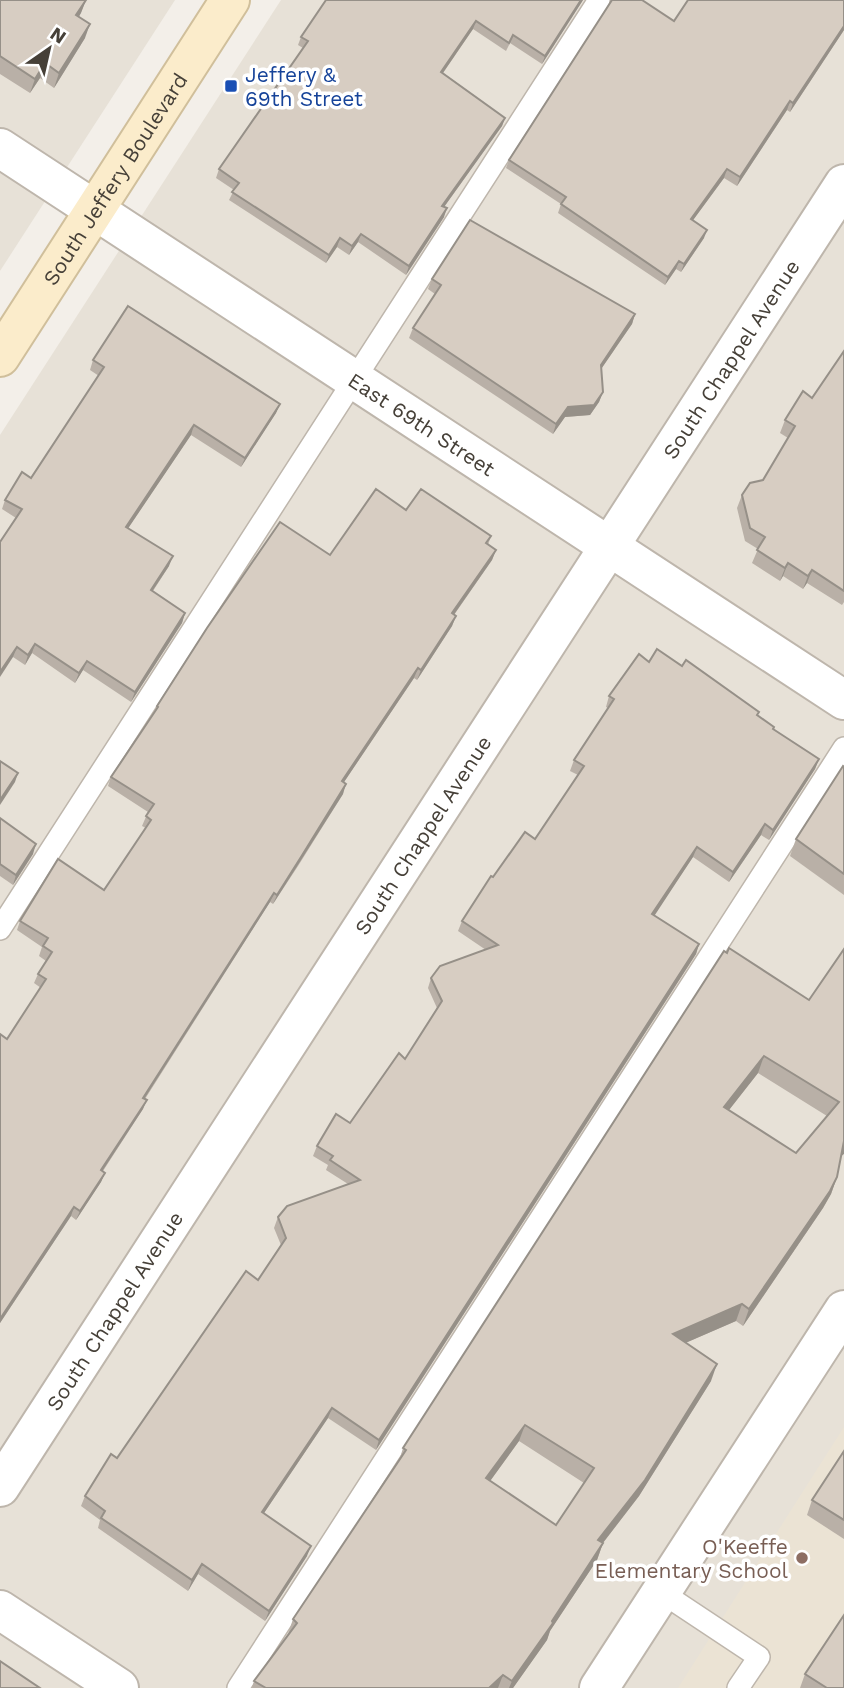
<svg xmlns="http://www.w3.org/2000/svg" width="844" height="1688" font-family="'Work Sans',sans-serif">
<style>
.residential{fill:#e7e1d7}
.education{fill:#ebe3d4}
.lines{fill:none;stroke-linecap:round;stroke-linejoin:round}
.lane-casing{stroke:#beb6ac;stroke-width:24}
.street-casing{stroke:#beb6ac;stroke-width:42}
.secondary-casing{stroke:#d0bf9b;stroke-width:42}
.lane{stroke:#fff;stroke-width:21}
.street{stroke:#fff;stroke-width:38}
.secondary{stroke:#fbeccb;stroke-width:38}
.wall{fill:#b9b0a7;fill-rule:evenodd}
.shaded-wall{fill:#969088}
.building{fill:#d7cdc2;stroke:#969088;stroke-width:2;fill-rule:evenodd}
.transit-dot{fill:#1a4fb4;stroke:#fff;stroke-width:2.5}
.education-dot{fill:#8d6e63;stroke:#fff;stroke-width:2.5}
.labels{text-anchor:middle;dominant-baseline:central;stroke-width:7;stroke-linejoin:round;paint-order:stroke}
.transit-label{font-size:21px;fill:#164399;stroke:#fff;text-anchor:start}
.street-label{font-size:21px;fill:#464038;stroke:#fff}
.education-label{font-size:21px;fill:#785e54;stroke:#fff;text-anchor:end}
</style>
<rect width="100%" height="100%" fill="#f3efe9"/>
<g class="residential">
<polygon points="0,0 175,0 0,271"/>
<polygon points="281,0 844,0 844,1688 0,1688 0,435"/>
</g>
<polygon class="education" points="844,1427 844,1688 678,1688"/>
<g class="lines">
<g class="lane-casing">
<g id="lane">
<polyline points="0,929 599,0"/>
<polyline points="661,1592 759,1657 738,1688"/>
<polyline points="238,1688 844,748"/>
</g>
</g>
<g class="street-casing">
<g id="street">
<path id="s1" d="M0 148 844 700"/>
<path id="s2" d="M0 1487 844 184"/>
<polyline points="0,1610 119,1688"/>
<polyline points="599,1688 844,1310"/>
</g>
</g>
<g class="secondary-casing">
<g id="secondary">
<path id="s3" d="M0 357 230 0"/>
</g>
</g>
<use href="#lane" class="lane"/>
<use href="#street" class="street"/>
<use href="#secondary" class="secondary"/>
</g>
<g class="wall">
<polygon points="0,0 86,0 79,17 85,38 54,88 40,78 30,93 0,74"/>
<polygon points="583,0 542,64 510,43 506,51 473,29 443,73 505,118 502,126 444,207 444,217 406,275 358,242 349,255 337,247 326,263 229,200 234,190 216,178 219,169 303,48 298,45 301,37"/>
<polygon points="611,0 642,0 674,21 844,0 844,30 790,112 787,110 737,186 724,178 693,220 704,238 681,272 676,269 665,285 558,213 561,204 506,168 509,160 610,3"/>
<polygon points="432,279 635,314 632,324 601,369 603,392 599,402 590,415 565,417 553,434 409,338 413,328 435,294 428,289"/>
<polygon points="844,351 844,602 842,605 807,583 803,589 783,576 780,581 752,563 758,549 745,541 737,508 742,495 763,480 788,438 780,433 785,420 812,398"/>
<polygon points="93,360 280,404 276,413 241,467 191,435 128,528 169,566 153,591 185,613 182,623 131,702 83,670 75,683 32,653 25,665 13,657 16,518 2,509 5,500 31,478 99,376 90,370"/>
<polygon points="406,510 491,536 488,545 496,550 492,560 454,615 456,616 452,626 417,680 414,678 344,782 343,794 298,866 273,904 270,902 145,1099 143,1109 103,1171 105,1173 101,1182 76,1220 71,1216 0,1323 0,1034 7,1039 41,988 34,983 38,974 46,961 39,956 42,947 17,930 20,921 104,890 146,828 142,826 148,812 108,786 111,777 154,714 157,706 330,555"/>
<polygon points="649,662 758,716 773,729 819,759 815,769 769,840 761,835 729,882 693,857 654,915 699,944 696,954 376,1450 328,1418 264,1513 307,1556 265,1621 198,1574 188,1591 98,1528 100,1520 81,1506 85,1496 117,1458 258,1280 281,1245 274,1228 278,1217 348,1184 326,1170 328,1165 313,1156 317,1146 350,1123 405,1059 437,1008 428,988 431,978 486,950 458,931 462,921 493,877 535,839 578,775 570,771 574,760 608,708 606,707 609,696"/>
<polygon points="844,767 844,895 790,856 796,839"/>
<polygon points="0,818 33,854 13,885 0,876"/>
<path d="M844 949 841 1156 837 1177 831 1194 823 1208 743 1326 736 1321 685 1343 711 1381 639 1496 603 1543 597 1560 550 1631 547 1640 513 1688H252L254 1681 287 1637 293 1619 399 1461 403 1448 809 1000ZM758 1073 827 1116 796 1153 729 1110ZM519 1441 584 1483 556 1525 490 1481Z"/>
<polygon points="844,1451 844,1539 807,1515 812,1500"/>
<polygon points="805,1674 844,1688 800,1688"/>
</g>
<g class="shaded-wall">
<polygon points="86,0 81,13 71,29 76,15"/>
<polygon points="581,0 583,0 542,64 545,56"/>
<polygon points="476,21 473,29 438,80 441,72"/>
<polygon points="90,24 85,38 54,88 59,73"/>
<polygon points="844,26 844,30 790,112 793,103"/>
<polygon points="45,63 40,78 30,93 35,79"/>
<polygon points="790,101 787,110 737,186 740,177"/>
<polygon points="505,118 502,126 439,214 442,206"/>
<polygon points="727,169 724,178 688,227 691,219"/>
<polygon points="447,208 444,217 406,275 409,266"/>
<polygon points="707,230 704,238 681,272 684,264"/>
<polygon points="361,234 358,242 349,255 352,246"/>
<polygon points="340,238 337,247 326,263 329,255"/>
<polygon points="679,261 676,269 665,285 668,277"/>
<polygon points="635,314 632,324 597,375 601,365"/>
<polygon points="603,392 599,402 590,415 565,417 553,434 556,424 568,407"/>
<polygon points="280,404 276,413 241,467 245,458"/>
<polygon points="194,425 191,435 123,536 126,527"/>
<polygon points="496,550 492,560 448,623 452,613"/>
<polygon points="173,556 169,566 147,599 151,590"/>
<polygon points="788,563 783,576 780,581 785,568"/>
<polygon points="812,570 807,583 803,589 808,576"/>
<polygon points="185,613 182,623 131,702 135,692"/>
<polygon points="456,616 452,626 417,680 421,670"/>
<polygon points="35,644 32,653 25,665 28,655"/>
<polygon points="17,647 13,657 0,677 0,672"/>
<polygon points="87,661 83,670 75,683 79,673"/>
<polygon points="418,668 414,678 338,791 342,781"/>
<polygon points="819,759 815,769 769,840 773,830"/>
<polygon points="18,773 15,782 0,805 0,800"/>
<polygon points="346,784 343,794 273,904 277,895"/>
<polygon points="765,824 761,835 729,882 733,872"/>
<polygon points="36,844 33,854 13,885 16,875"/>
<polygon points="697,847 693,857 649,924 652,914"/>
<polygon points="274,893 270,902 139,1107 143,1098"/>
<polygon points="699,944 696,954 376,1450 379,1440"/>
<polygon points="764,1056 758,1073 718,1124 724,1107"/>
<polygon points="147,1100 143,1109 97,1179 101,1170"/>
<polygon points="844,1141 844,1154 837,1159"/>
<polygon points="105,1173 101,1182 76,1220 80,1211"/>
<polygon points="837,1177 831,1194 823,1208 743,1326 749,1309"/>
<polygon points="74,1207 71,1216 0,1323 0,1319"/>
<polygon points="742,1304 736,1321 667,1351 673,1334"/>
<polygon points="717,1364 711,1381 639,1496 592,1557 598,1540"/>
<polygon points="332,1408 328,1418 258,1522 262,1512"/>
<polygon points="525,1425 519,1441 480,1495 486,1478"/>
<polygon points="603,1543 597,1560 550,1631 547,1640 513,1688 509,1688 512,1681"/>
<polygon points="311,1546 307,1556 265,1621 269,1611"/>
<polygon points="202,1564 198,1574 188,1591 192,1580"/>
<polygon points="503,1675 498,1688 489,1688"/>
</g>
<g class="building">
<polygon points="0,0 86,0 76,15 90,24 59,73 45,63 35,79 0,56"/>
<polygon points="326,0 581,0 545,56 513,35 509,43 476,21 441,72 505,118 442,206 447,208 409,266 361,234 352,246 340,238 329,255 232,192 239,183 219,169 308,41 301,37"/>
<polygon points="612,0 642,0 674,21 688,0 844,0 844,26 793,103 790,101 740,177 727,169 691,219 707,230 684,264 679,261 668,277 561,204 566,197 509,160"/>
<polygon points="470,220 635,314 601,365 603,392 594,405 568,407 556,424 413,328 441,285 432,279"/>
<polygon points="128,306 280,404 245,458 194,425 126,527 173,556 151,590 185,613 135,692 87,661 79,673 35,644 28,655 17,647 0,672 0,542 22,509 5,500 22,472 31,478 104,367 93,360"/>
<polygon points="844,351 844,591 812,570 808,576 788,563 785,568 757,550 765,537 750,528 742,495 750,483 763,480 795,426 785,420 803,391 812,398"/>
<polygon points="376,489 406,510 421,489 491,536 486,543 496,550 452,613 456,616 421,670 418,668 342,781 346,784 301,857 277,895 274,893 143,1098 147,1100 101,1170 105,1173 80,1211 74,1207 0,1319 0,1034 7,1039 46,979 38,974 52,952 43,946 48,938 20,921 58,859 104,890 151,820 146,816 154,804 111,777 158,707 157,706 207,628 280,522 330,555"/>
<polygon points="657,649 682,666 686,660 759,712 757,715 774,727 773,729 819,759 773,830 765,824 733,872 697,847 652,914 699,944 379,1440 332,1408 262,1512 311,1546 269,1611 202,1564 192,1580 101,1518 105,1511 85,1496 111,1454 117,1458 246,1271 258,1280 286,1238 278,1217 287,1206 360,1180 330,1160 333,1156 317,1146 336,1114 350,1123 399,1053 405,1059 442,1001 431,978 440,966 498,945 462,921 491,876 493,877 525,832 535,839 584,766 574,760 614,699 609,696 639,654 649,662"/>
<polygon points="0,761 18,773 0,800"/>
<polygon points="843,766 844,767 844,874 796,839"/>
<polygon points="0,818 36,844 16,875 0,864"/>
<path d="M729 948 809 1000 844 949V1141L837 1177 830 1191 749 1309 742 1304 673 1334 717 1364 645 1480 598 1540 603 1543 552 1621 553 1623 512 1681 503 1675 489 1688H266L254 1681 297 1623 293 1619 406 1450 403 1448 724 951 727 953ZM764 1056 839 1102 796 1153 724 1107ZM525 1425 594 1468 556 1525 486 1478Z"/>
<polygon points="844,1451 844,1520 812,1500"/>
<polygon points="844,1615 844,1688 827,1688 805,1674"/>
<polygon points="0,1661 40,1688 0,1688"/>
</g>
<rect class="transit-dot" x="224" y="79" width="14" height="14" rx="3.5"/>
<circle class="education-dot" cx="802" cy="1558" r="7"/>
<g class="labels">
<g class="transit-label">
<text x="245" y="74">Jeffery &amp;<tspan x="245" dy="24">69th Street</tspan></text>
</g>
<g class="street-label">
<text stroke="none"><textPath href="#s3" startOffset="212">South Jeffery Boulevard</textPath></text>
<text stroke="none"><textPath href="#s2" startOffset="1344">South Chappel Avenue</textPath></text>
<text stroke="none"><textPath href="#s1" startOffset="504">East 69th Street</textPath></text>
<text stroke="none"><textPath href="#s2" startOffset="777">South Chappel Avenue</textPath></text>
<text stroke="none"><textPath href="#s2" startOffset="210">South Chappel Avenue</textPath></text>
</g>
<g class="education-label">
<text x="788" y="1546">O'Keeffe<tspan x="788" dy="24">Elementary School</tspan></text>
</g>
</g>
<g transform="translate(49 49) rotate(34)" stroke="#ffffff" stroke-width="5" paint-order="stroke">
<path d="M0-5L12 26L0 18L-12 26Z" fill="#464038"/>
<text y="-10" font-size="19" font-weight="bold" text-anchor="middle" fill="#464038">N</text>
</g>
</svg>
